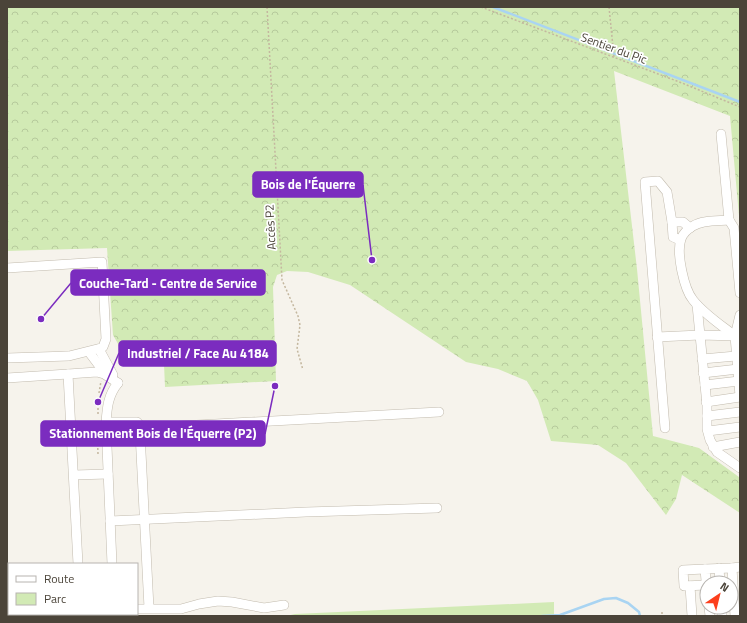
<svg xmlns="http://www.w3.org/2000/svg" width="747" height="623" font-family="'Titillium Web',sans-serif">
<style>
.green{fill:#d2eab5}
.forest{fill:url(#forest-crowns)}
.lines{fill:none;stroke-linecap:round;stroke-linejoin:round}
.stream{stroke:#a9d4f2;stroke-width:2.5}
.minor-casing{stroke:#c2bbae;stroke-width:10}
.path{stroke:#c4b79f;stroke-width:1.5;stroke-dasharray:2 2;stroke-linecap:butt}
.minor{stroke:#fff;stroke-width:9}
.labels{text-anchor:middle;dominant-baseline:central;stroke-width:3.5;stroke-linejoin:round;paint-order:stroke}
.street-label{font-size:12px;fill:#4b4439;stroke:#fff}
.leader{fill:none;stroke:#7b2cbf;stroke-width:1.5}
.callout-dot{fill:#7b2cbf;stroke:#fff;stroke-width:1.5}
.callout{fill:#7b2cbf;stroke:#7b2cbf;stroke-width:1.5}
.callout-label{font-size:13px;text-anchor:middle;font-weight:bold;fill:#fff}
</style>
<defs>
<pattern id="forest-crowns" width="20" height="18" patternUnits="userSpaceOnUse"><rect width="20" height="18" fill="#d2eab5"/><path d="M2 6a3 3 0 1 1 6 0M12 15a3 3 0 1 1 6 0" fill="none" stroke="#b6ca9c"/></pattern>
</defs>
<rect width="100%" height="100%" fill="#f6f3ec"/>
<polygon class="green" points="554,602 554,616 286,616 295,614"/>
<polygon class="forest" points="7,7 740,7 740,227 730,116 614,71 637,269 653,436 699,448 739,477 740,513 682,475 676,499 666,515 626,463 598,445 551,441 538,400 527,381 498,369 466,362 350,285 308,272 287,271 277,275 273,287 276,381 165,387 164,364 130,365 113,335 107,248 7,251"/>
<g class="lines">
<g class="stream">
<polyline points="493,7 740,102"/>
<polyline points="7,593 9,593"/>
<polyline points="542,616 560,615 604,599 616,598 628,603 639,612 640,616"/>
</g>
<g class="minor-casing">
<g id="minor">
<polyline points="721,134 729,220"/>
<polyline points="672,222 673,237 680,240"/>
<polyline points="7,268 102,262 106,339 103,347 101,348 69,356 7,358"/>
<polyline points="697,305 707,405 707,429 710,440 717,452 740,468"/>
<polyline points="740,315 735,336 740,396"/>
<path d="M735 336C721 325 704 314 693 300 684 289 676 253 681 239 683 233 688 229 693 226 702 220 718 221 729 220L734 228 740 293"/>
<polyline points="657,337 700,335 737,336"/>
<polyline points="99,349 113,375"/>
<polyline points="89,352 101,368 108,374"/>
<polyline points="702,359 736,356"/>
<polyline points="703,373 738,369"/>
<polyline points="7,378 68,374"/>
<polyline points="705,385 739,381"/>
<polyline points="706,402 740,397"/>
<polyline points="707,416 740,412"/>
<polyline points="106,422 137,422 142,428"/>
<polyline points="665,428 645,182 658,181 667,192 672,222 683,222 690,228"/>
<polyline points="708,431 740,427"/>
<polyline points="713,447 740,442"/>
<polyline points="74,475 108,474"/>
<polyline points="110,521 306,512 437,508"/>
<polyline points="78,564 68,374 97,372 104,374 118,383"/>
<path d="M112 564 106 423C107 408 108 395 118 383"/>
<polyline points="719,568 720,583"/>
<polyline points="705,569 683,570 684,586 706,585"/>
<polyline points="7,577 9,577"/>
<polyline points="690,586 692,616"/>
<polyline points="707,592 705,569 732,568"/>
<polyline points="709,607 710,616"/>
<polyline points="722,607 722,616"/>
<polyline points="149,608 140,433 142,428 439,412"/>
<polyline points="137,609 181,609 199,604 218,601 232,602 264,608 284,605"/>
<polyline points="7,610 9,610"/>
<polyline points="81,614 81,616"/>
<polyline points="115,614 115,616"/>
<polyline points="735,616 732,568 740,567"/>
</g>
</g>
<g class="path">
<polyline points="267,7 282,280 298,316 300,325 297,349 303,370"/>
<polyline points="481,7 682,83 740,107"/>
<polyline points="609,7 614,57"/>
<polyline points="99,393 101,381"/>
<polyline points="98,414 98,402"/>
<polyline points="97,428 98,454"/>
<polyline points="662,612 662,616"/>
</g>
<use href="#minor" class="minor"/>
</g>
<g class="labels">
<g class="street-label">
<text transform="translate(614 48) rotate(20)">Sentier du Pic</text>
<text transform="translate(270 227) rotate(-93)">Accès P2</text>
</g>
</g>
<path class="leader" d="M372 260L363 185M41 319L71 283M98 402L119 353M275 386L265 434"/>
<g class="callout-dot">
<circle cx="372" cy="260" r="4"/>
<circle cx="41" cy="319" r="4"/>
<circle cx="98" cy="402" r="4"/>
<circle cx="275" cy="386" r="4"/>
</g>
<g class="callout">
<rect x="253" y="172" width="110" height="25" rx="4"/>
<rect x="71" y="270" width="194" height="25" rx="4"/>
<rect x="119" y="341" width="157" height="25" rx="4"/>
<rect x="41" y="421" width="224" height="25" rx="4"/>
</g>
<g class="callout-label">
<text x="308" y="189">Bois de l'Équerre</text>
<text x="168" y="288">Couche-Tard - Centre de Service</text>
<text x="198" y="358">Industriel / Face Au 4184</text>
<text x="153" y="438">Stationnement Bois de l'Équerre (P2)</text>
</g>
<rect width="747" height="623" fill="none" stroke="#4b4439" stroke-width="16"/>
<rect x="8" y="563" width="130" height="52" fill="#ffffff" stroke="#b7b4b0"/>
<rect x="16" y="576" width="20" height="6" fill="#ffffff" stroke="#b7b4b0"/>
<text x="44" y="583" font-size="12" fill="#4b4439">Route</text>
<rect x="16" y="593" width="20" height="12" fill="#d2eab5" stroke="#b7b4b0"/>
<text x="44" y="603" font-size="12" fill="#4b4439">Parc</text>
<g transform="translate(719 595) rotate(35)"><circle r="19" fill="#ffffff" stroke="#b7b4b0"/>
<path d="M0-3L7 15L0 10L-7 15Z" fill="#fc3f1d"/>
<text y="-6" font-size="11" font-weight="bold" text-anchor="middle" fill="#4b4439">N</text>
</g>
</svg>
